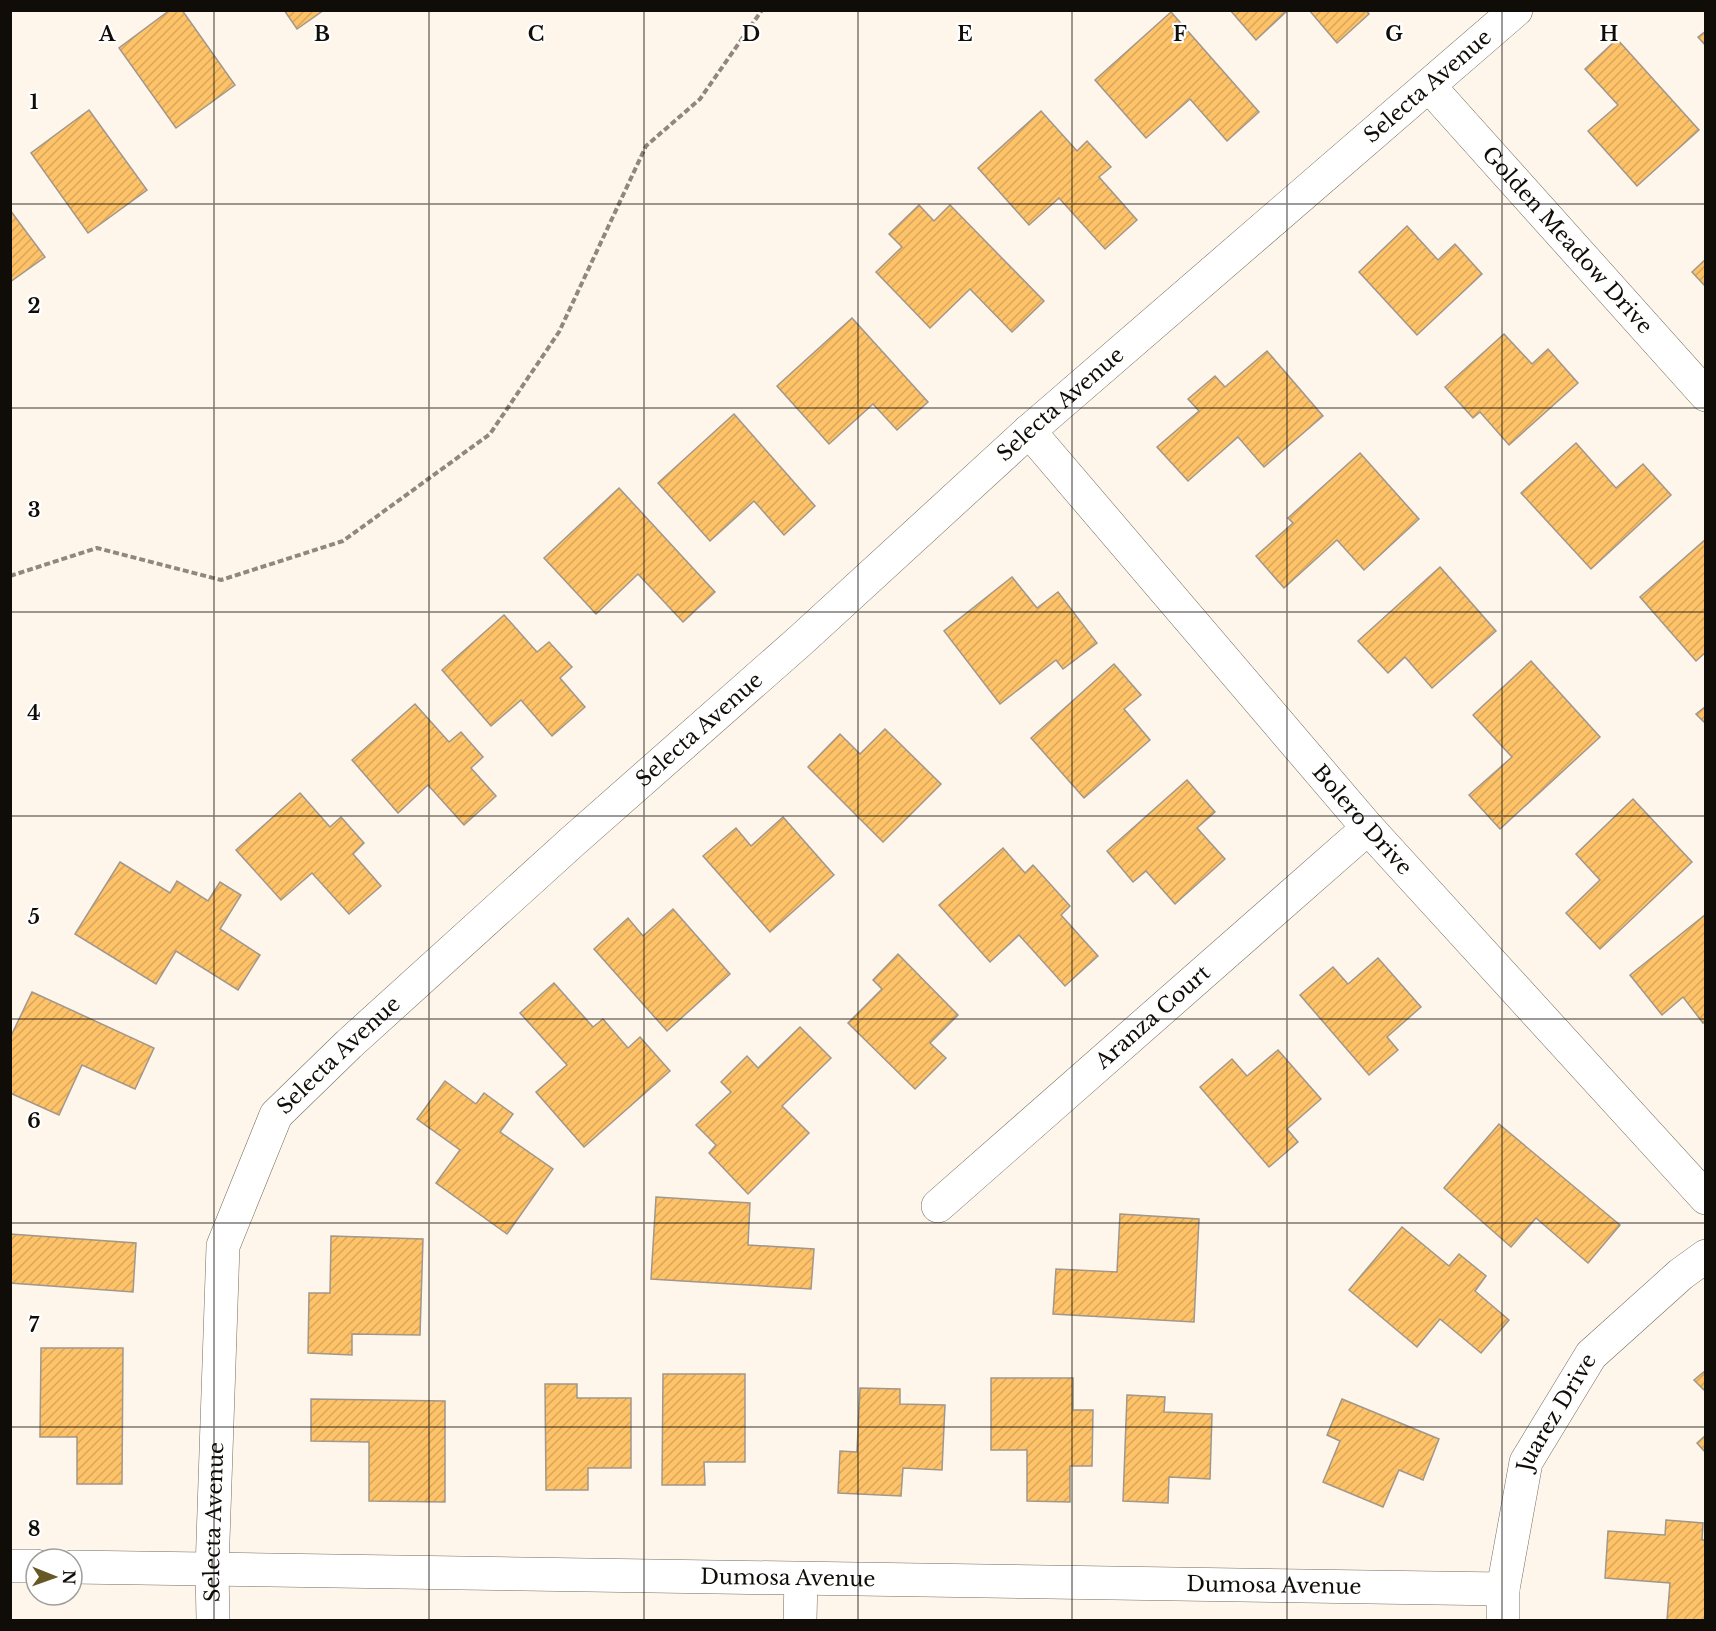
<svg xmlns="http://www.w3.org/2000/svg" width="1716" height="1631" font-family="'Libre Baskerville',serif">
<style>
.building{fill:url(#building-hatch);stroke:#a1978a;stroke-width:1.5}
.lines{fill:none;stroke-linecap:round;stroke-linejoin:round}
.minor-casing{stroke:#756c5f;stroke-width:34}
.path{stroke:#8e887f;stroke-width:4;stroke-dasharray:6 3;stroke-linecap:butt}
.minor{stroke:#fff;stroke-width:33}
.grid{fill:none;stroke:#100d08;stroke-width:1.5;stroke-opacity:0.55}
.labels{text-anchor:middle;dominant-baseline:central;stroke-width:4.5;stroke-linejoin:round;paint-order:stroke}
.street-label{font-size:21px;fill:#100d08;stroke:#fff}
.grid-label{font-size:20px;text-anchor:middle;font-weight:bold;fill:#100d08;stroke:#fff;stroke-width:4.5;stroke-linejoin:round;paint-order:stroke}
</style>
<defs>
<pattern id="building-hatch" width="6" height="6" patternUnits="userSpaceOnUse" patternTransform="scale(1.5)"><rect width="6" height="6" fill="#fec269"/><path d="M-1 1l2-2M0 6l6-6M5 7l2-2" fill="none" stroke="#d9a65a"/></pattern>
</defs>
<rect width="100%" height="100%" fill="#fff6eb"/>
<g class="building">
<polygon points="170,10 182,10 235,85 176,128 119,48"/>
<polygon points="284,10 324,10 297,29"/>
<polygon points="1230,10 1288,10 1256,40"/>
<polygon points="1309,10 1366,10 1369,14 1337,43"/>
<polygon points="1171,12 1259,112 1227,141 1190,99 1146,138 1095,80"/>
<polygon points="1706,31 1706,46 1698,37"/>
<polygon points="1617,39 1699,130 1637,186 1588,131 1618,105 1585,69"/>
<polygon points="89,110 147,190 88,233 31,153"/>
<polygon points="1041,111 1077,151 1087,141 1111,167 1099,177 1137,220 1105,249 1059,198 1029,225 978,168"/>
<polygon points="919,205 934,221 950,205 1044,301 1012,332 970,289 930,328 876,272 902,247 889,234"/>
<polygon points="10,210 45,257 10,282"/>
<polygon points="1407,226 1438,260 1455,244 1482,274 1417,335 1359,272"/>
<polygon points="1706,259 1706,287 1692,272"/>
<polygon points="852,318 928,402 897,430 873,404 829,444 777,386"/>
<polygon points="1504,334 1532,364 1548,349 1578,383 1509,445 1480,412 1473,418 1445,387"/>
<polygon points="1267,351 1323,416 1264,467 1238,437 1188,481 1157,447 1199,411 1188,399 1215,376 1225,387"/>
<polygon points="734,414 815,506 784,535 754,501 710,541 658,483"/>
<polygon points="1576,443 1616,488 1643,464 1671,495 1591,569 1521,493"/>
<polygon points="1360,453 1419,519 1364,570 1337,540 1284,588 1256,556 1293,523 1288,518"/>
<polygon points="619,488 715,592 683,622 638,574 596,614 544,558"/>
<polygon points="1706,539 1706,652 1696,661 1640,597"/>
<polygon points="1440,567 1496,631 1432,688 1405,657 1388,673 1358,641"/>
<polygon points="1012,577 1037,608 1058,592 1097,643 1063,669 1056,660 1000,704 944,631"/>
<polygon points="504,615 537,652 549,642 572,667 560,678 585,707 552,736 521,700 491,726 442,670"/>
<polygon points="1531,661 1600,737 1500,829 1469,795 1512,757 1473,715"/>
<polygon points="1114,664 1141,695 1124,709 1150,740 1084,798 1031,738"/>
<polygon points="415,704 449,742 461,732 483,757 471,768 496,796 464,825 428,785 398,813 352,760"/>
<polygon points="1706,706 1706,724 1696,714"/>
<polygon points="885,729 941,784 883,842 808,767 840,734 860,754"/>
<polygon points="1187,780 1215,812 1197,828 1225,859 1175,904 1146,871 1133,882 1107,851"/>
<polygon points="300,793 330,827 341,817 364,843 353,854 381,886 349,914 312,873 281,900 236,850"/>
<polygon points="1633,799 1692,862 1600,949 1566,913 1600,880 1576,854"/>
<polygon points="783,817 834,875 770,932 703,856 736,828 751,846"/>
<polygon points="1003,848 1025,873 1033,865 1070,906 1061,915 1098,956 1065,986 1019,935 990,962 939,905"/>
<polygon points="120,862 170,893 177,881 208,901 220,882 241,895 220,929 260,955 238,990 176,951 156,984 75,934"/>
<polygon points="673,909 730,974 667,1031 594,949 628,918 643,936"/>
<polygon points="1706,914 1706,1020 1703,1023 1683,997 1662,1015 1630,975"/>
<polygon points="898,954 958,1015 930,1043 946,1058 915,1089 848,1023 882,989 873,980"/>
<polygon points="1378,958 1421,1007 1387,1037 1398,1050 1369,1075 1300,995 1333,967 1348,984"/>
<polygon points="554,983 593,1027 603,1019 628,1048 640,1037 670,1071 584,1147 536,1092 567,1065 520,1013"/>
<polygon points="32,992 154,1048 135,1089 82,1065 59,1115 10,1093 10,1038"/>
<polygon points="800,1027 831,1058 782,1106 809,1133 748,1194 709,1153 716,1145 696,1125 731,1092 721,1082 747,1056 758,1068"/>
<polygon points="1278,1050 1321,1099 1287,1129 1298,1142 1269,1167 1200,1087 1232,1059 1247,1076"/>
<polygon points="445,1081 476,1104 484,1093 513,1114 500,1132 553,1169 507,1234 436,1183 460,1150 417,1119"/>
<polygon points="1499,1124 1620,1225 1588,1263 1536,1218 1511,1247 1444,1188"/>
<polygon points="656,1197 750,1203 748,1245 814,1249 811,1289 651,1279"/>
<polygon points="1120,1214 1199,1219 1194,1322 1053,1314 1056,1269 1117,1272"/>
<polygon points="1402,1227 1449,1266 1459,1254 1486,1276 1475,1291 1509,1320 1481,1353 1440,1319 1417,1347 1349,1290"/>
<polygon points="10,1234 136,1243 133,1292 10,1283"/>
<polygon points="331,1236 423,1239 420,1335 352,1334 352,1355 308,1353 309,1293 330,1293"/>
<polygon points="41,1348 123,1348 122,1484 77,1484 77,1437 40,1437"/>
<polygon points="1706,1370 1706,1392 1694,1380"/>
<polygon points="663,1374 745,1374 745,1462 704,1462 705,1485 662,1485"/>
<polygon points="991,1378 1073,1378 1073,1410 1093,1410 1092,1466 1070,1466 1070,1502 1027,1501 1027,1450 991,1450"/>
<polygon points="545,1384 577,1384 577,1398 631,1398 631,1468 588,1468 588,1490 546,1490"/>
<polygon points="860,1388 900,1389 900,1404 945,1405 942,1470 903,1468 901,1496 838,1493 840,1451 857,1452"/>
<polygon points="1127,1395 1165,1397 1164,1412 1212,1414 1210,1479 1169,1477 1168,1503 1123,1501"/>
<polygon points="311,1399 445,1401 445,1502 369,1501 369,1442 311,1441"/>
<polygon points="1342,1399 1439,1439 1423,1480 1399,1470 1383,1507 1323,1482 1340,1441 1327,1435"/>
<polygon points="1706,1435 1706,1453 1697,1443"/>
<polygon points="1666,1520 1703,1523 1702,1540 1706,1540 1706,1620 1667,1620 1670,1583 1605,1578 1608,1531 1665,1535"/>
</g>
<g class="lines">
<g class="minor-casing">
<g id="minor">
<path id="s1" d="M1429 86 1706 395"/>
<path id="s2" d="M1029 431 1368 828 1706 1198"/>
<path id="s3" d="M938 1206 1368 828"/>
<polyline points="10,1566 36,1566"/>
<path id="s4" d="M72 1567 1503 1589"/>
<path id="s5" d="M213 1620 212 1570 223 1246 276 1115 349 1044 573 841 801 640 1029 431 1516 10"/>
<polyline points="800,1620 801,1579"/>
<path id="s6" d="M1503 1620V1589L1526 1462 1591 1355 1681 1274 1706 1256"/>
</g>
</g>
<polyline class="path" points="10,576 97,548 221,580 343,541 490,434 559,332 646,146 700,99 762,10"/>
<use href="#minor" class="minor"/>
</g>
<path class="grid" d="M214 10V1620M429 10V1620M644 10V1620M858 10V1620M1072 10V1620M1287 10V1620M1502 10V1620M10 204H1706M10 408H1706M10 612H1706M10 816H1706M10 1019H1706M10 1223H1706M10 1427H1706"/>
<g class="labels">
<g class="street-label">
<text stroke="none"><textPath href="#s5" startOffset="2060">Selecta Avenue</textPath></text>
<text stroke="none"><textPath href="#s1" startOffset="207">Golden Meadow Drive</textPath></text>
<text stroke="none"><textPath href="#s5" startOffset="1574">Selecta Avenue</textPath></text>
<text stroke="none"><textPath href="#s5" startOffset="1088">Selecta Avenue</textPath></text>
<text stroke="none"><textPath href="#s2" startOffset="512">Bolero Drive</textPath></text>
<text stroke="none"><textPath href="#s3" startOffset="286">Aranza Court</textPath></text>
<text stroke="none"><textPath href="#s5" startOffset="602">Selecta Avenue</textPath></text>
<text stroke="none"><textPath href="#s6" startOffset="218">Juarez Drive</textPath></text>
<text stroke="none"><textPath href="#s5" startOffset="98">Selecta Avenue</textPath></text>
<text stroke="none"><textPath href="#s4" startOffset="716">Dumosa Avenue</textPath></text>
<text stroke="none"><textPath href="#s4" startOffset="1202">Dumosa Avenue</textPath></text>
</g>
</g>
<g class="grid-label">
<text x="107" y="41">A</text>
<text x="322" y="41">B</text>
<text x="536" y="41">C</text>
<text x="751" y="41">D</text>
<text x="965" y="41">E</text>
<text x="1180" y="41">F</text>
<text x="1394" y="41">G</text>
<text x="1609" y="41">H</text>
<text x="34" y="109">1</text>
<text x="34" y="313">2</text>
<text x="34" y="517">3</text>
<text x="34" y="720">4</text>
<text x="34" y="924">5</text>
<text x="34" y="1128">6</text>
<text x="34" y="1332">7</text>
<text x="34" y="1536">8</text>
</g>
<rect width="1716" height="1631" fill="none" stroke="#100d08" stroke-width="24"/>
<g transform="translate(54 1577) rotate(91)"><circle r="28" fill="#ffffff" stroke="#9f9e9c" stroke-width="1.5"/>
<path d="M0-4.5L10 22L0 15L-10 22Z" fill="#675926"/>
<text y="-9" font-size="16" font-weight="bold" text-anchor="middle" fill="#100d08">N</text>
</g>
</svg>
